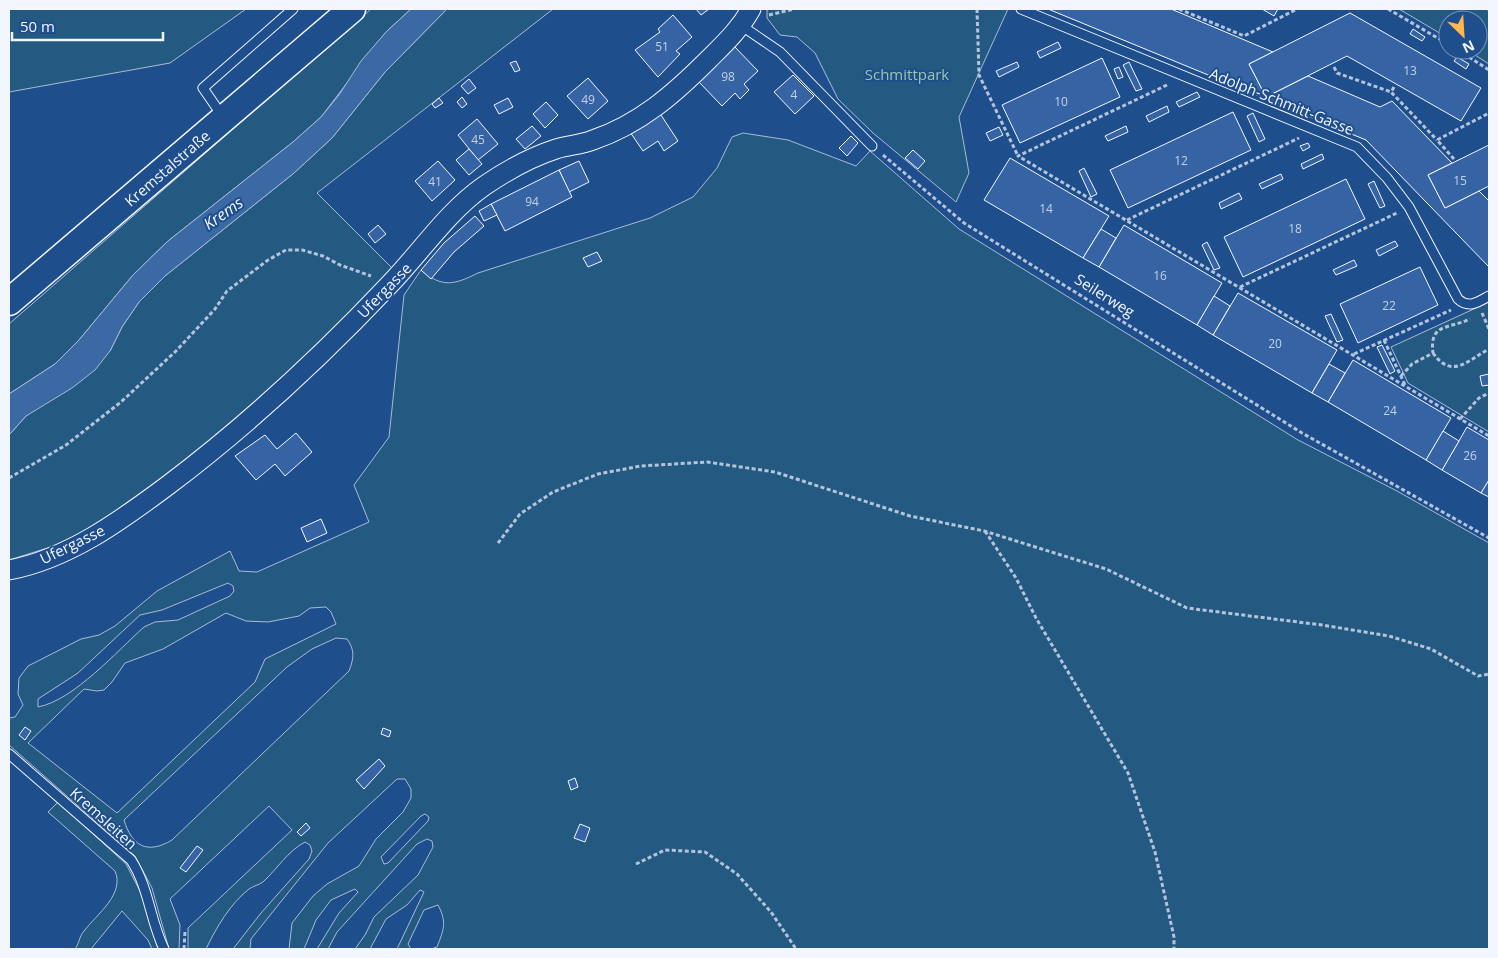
<svg xmlns="http://www.w3.org/2000/svg" width="1498" height="958" font-family="'Open Sans',sans-serif">
<style>
.green{fill:#245a82;stroke:#a8bbd7;fill-rule:evenodd}
.water{fill:#3b69a3;stroke:#a8bbd7}
.building{fill:#3563a3;stroke:#f2f6ff}
.lines{fill:none;stroke-linecap:round;stroke-linejoin:round}
.lane-casing{stroke:#f2f6ff;stroke-width:11}
.street-casing{stroke:#f2f6ff;stroke-width:21}
.secondary-casing{stroke:#f2f6ff;stroke-width:29}
.path{stroke:#b3c4dc;stroke-width:3;stroke-dasharray:4 2.5;stroke-linecap:butt}
.lane{stroke:#1f4e8c;stroke-width:9}
.street{stroke:#1f4e8c;stroke-width:19}
.secondary{stroke:#1f4e8c;stroke-width:26}
.labels{text-anchor:middle;dominant-baseline:central;stroke-width:4;stroke-linejoin:round;paint-order:stroke}
.number-label{font-size:12px;fill:#c3d1e8}
.park-label{font-size:15px;fill:#97c8a6;stroke:#1f4e8c}
.street-label{font-size:15px;fill:#f2f6ff;stroke:#1f4e8c}
.water-label{font-size:16px;font-style:italic;fill:#f2f6ff;stroke:#1f4e8c}
</style>
<rect width="100%" height="100%" fill="#1f4e8c"/>
<g class="green">
<polygon points="9,9 246,9 170,63 9,92"/>
<polygon points="371,9 411,9 386,32 321,117 293,142 168,241 133,275 79,340 55,364 9,394 9,324"/>
<polygon points="447,9 553,9 317,193 394,270 253,409 136,499 97,525 57,545 9,560 9,435 26,416 110,351 122,327 139,302 165,276 294,173 332,138 385,72"/>
<polygon points="767,9 1008,9 959,117 969,173 956,202 873,133 838,99 815,53 797,37 780,35 767,18"/>
<polygon points="1399,9 1486,9 1489,11 1489,64 1467,50 1478,50 1478,20 1448,20 1448,38"/>
<path d="M743 133 788 140 856 166 870 151 959 229 1298 440 1397 491 1489 543V949H431L437 947C444 929 447 922 438 905L424 910 408 944 411 949H397L424 892 420 890 407 905 386 919 370 949H355L365 935 374 917 418 875 433 847 432 841 427 839 417 844 337 932 328 949H317L339 913 358 892 355 889 331 900 316 920 304 949H289L292 923 313 896 327 884 359 866 376 839 403 812 411 798V789L405 779H397L328 843 251 939 250 949H233L261 913 309 859 312 851 310 845 305 842C288 851 277 869 263 882 259 885 253 886 249 889 230 904 216 928 206 949H188V928L292 830 269 806 170 899 180 925 179 949H169L152 888 135 856 9 745V718L15 717 23 705 18 694 19 678 28 666 81 639 99 635 115 626 157 591 230 551 239 571 257 572 369 522 354 485 389 437 404 295 421 270C442 288 454 285 478 273L650 218 693 197 717 168 732 137ZM228 583 233 586 234 591 230 596 178 620 155 622 144 627C117 651 74 700 38 707V699L78 673 140 615 162 610ZM326 607 331 612 336 624 265 659 255 682 117 813 28 743 84 689 97 691 104 690 112 682 125 663 163 649 226 613 246 621 268 622 299 616 310 608ZM336 638 347 639C355 650 354 658 349 671L172 840C147 855 132 846 124 820L287 667 312 649ZM425 814 429 817 428 821 388 863 384 864 381 857 421 816Z"/>
<polygon points="1489,302 1489,432 1408,383 1391,347"/>
<path d="M58 802 126 864 141 893 158 949H152L148 940 122 911 91 949H75C79 944 79 937 84 931 97 914 125 894 115 871L48 812Z"/>
</g>
<polygon class="water" points="411,9 447,9 385,72 332,138 294,173 165,276 139,302 122,327 110,351 95,370 72,388 26,416 9,435 9,394 55,364 79,340 133,275 168,241 293,142 321,117 339,95 361,61 386,32"/>
<g class="building">
<polygon points="696,9 709,9 701,15"/>
<polygon points="1048,9 1171,9 1273,52 1249,64 1266,97 1308,76 1380,107 1392,101 1452,163 1428,175 1445,208 1479,191 1489,201 1489,267 1366,140"/>
<polygon points="1262,9 1278,9 1274,16"/>
<polygon points="1350,13 1481,88 1461,121 1347,56 1266,97 1249,64"/>
<polygon points="673,15 692,37 676,51 680,54 658,77 635,50 660,32 658,29"/>
<polygon points="1413,29 1425,37 1422,41 1410,34"/>
<polygon points="1058,42 1061,48 1040,58 1037,52"/>
<polygon points="733,45 758,71 744,84 749,90 740,99 735,93 722,106 697,80"/>
<polygon points="1457,57 1469,64 1466,69 1454,61"/>
<polygon points="1102,58 1120,97 1020,143 1002,105"/>
<polygon points="516,61 520,70 515,72 510,63"/>
<polygon points="1017,62 1019,67 999,77 996,71"/>
<polygon points="1129,62 1142,89 1136,91 1123,65"/>
<polygon points="1119,67 1123,77 1118,79 1114,69"/>
<polygon points="793,75 814,96 795,114 774,92"/>
<polygon points="588,78 608,101 588,119 567,96"/>
<polygon points="469,79 476,88 468,94 461,86"/>
<polygon points="1197,92 1200,97 1179,107 1176,102"/>
<polygon points="462,97 467,104 462,108 457,102"/>
<polygon points="439,98 443,103 435,108 432,104"/>
<polygon points="508,98 513,107 499,114 494,105"/>
<polygon points="546,102 558,115 545,128 533,114"/>
<polygon points="1167,106 1169,112 1149,122 1146,116"/>
<polygon points="659,112 678,141 664,151 658,141 643,151 630,132"/>
<polygon points="1233,112 1251,150 1128,208 1110,170"/>
<polygon points="1253,113 1265,139 1259,142 1247,116"/>
<polygon points="477,119 498,144 478,160 458,135"/>
<polygon points="532,126 541,136 525,149 516,139"/>
<polygon points="1126,126 1128,132 1108,141 1105,136"/>
<polygon points="999,127 1003,135 990,141 986,133"/>
<polygon points="851,136 858,143 847,156 839,148"/>
<polygon points="1308,143 1310,147 1303,151 1300,146"/>
<polygon points="1489,145 1489,186 1445,208 1428,175"/>
<polygon points="469,149 482,164 469,175 456,160"/>
<polygon points="913,150 925,161 918,169 905,158"/>
<polygon points="1322,154 1324,159 1303,169 1301,164"/>
<polygon points="1010,158 1109,216 1083,258 984,200"/>
<polygon points="438,161 455,180 432,201 415,181"/>
<polygon points="579,161 589,182 569,192 559,170"/>
<polygon points="1084,168 1097,194 1091,197 1079,171"/>
<polygon points="559,170 572,197 505,231 491,204"/>
<polygon points="1281,174 1283,179 1262,189 1259,184"/>
<polygon points="1346,179 1365,219 1243,277 1224,237"/>
<polygon points="1374,181 1385,206 1380,208 1368,184"/>
<polygon points="1239,193 1242,199 1221,209 1219,203"/>
<polygon points="491,204 497,215 484,221 479,211"/>
<polygon points="475,216 484,226 454,252 431,279 421,270 444,243"/>
<polygon points="378,225 386,234 375,243 368,234"/>
<polygon points="1124,225 1222,283 1197,325 1099,267"/>
<polygon points="1101,229 1116,238 1099,267 1083,258"/>
<polygon points="1395,241 1398,246 1379,256 1376,250"/>
<polygon points="1207,242 1220,268 1214,270 1202,245"/>
<polygon points="597,252 602,261 588,267 583,258"/>
<polygon points="1354,260 1357,266 1336,275 1333,270"/>
<polygon points="1420,267 1438,305 1358,343 1340,304"/>
<polygon points="1238,293 1337,350 1312,393 1213,335"/>
<polygon points="1214,296 1230,306 1213,335 1197,325"/>
<polygon points="1331,314 1343,340 1337,342 1325,316"/>
<polygon points="1382,345 1395,371 1390,374 1377,347"/>
<polygon points="1353,360 1451,418 1426,460 1328,402"/>
<polygon points="1329,364 1345,373 1328,402 1312,393"/>
<polygon points="1489,374 1489,385 1482,386 1480,376"/>
<polygon points="1467,427 1489,440 1489,480 1481,493 1442,470"/>
<polygon points="1443,431 1459,441 1442,470 1426,460"/>
<polygon points="296,433 312,452 285,476 275,464 256,480 235,456 265,435 277,449"/>
<polygon points="1489,480 1489,497 1481,493"/>
<polygon points="321,519 327,533 307,542 301,528"/>
<polygon points="25,727 31,731 25,740 19,735"/>
<polygon points="383,728 391,731 389,737 381,734"/>
<polygon points="379,759 385,766 364,789 356,780"/>
<polygon points="575,778 578,787 571,790 568,781"/>
<polygon points="306,823 310,828 301,836 297,832"/>
<polygon points="580,824 590,828 585,842 574,838"/>
<polygon points="197,846 203,850 186,872 180,868"/>
</g>
<g class="lines">
<g class="lane-casing">
<g id="lane">
<path d="M1021 9 1357 147 1387 178 1409 207 1458 299C1469 309 1478 302 1489 296"/>
<polyline points="742,26 780,52 872,146"/>
<polyline points="223,117 203,88 293,9"/>
<path d="M9 754 131 860C149 888 150 920 164 949"/>
</g>
</g>
<g class="street-casing">
<path id="street" d="M9 570C68 559 120 521 167 486 248 425 320 358 389 285 421 252 447 212 484 186 506 171 531 157 556 149 568 145 581 145 593 140 640 124 674 94 709 59 725 43 740 29 751 9"/>
</g>
<g class="secondary-casing">
<polyline id="secondary" points="9,302 352,9"/>
</g>
<g class="path">
<polyline points="977,9 979,75 1018,156"/>
<polyline points="1179,9 1244,36 1297,9"/>
<polyline points="1388,9 1448,44"/>
<polyline points="769,15 794,9"/>
<polyline points="1458,50 1489,70"/>
<polyline points="1334,67 1337,73 1391,92"/>
<polyline points="1167,85 1018,156 1489,436"/>
<polyline points="1394,87 1391,92 1437,140"/>
<polyline points="883,155 964,223 1302,433 1489,538"/>
<polyline points="1454,159 1437,140 1489,113"/>
<polyline points="1127,220 1299,138"/>
<polyline points="1240,287 1397,213"/>
<polyline points="1482,313 1489,329"/>
<polyline points="1384,340 1405,385"/>
<path d="M1433 353C1452 380 1468 360 1489 349"/>
<polyline points="1354,354 1451,310"/>
<path d="M1401 376 1412 364 1433 353C1429 323 1449 329 1470 319"/>
<polyline points="1460,419 1479,398 1489,393"/>
<polyline points="9,478 66,445 121,402 176,351 215,309 227,291 268,260 286,250 302,250 323,256 340,265 371,276"/>
<polyline points="985,531 1016,578 1036,618 1128,773 1155,852 1174,937 1174,949"/>
<polyline points="498,543 520,514 553,492 598,474 641,466 707,462 775,472 910,516 984,531 1106,569 1187,608 1322,625 1389,636 1431,649 1478,676 1489,674"/>
<polyline points="636,864 665,850 705,852 737,874 771,912 796,949"/>
<polyline points="184,949 185,931"/>
</g>
<use href="#lane" class="lane"/>
<use href="#street" class="street"/>
<use href="#secondary" class="secondary"/>
</g>
<g class="labels">
<g class="number-label">
<text x="662" y="46">51</text>
<text x="1410" y="70">13</text>
<text x="728" y="76">98</text>
<text x="794" y="94">4</text>
<text x="588" y="99">49</text>
<text x="1061" y="101">10</text>
<text x="478" y="139">45</text>
<text x="1181" y="160">12</text>
<text x="1460" y="180">15</text>
<text x="435" y="181">41</text>
<text x="532" y="201">94</text>
<text x="1046" y="208">14</text>
<text x="1295" y="228">18</text>
<text x="1160" y="275">16</text>
<text x="1389" y="305">22</text>
<text x="1275" y="343">20</text>
<text x="1390" y="410">24</text>
<text x="1470" y="455">26</text>
</g>
<g class="park-label">
<text x="907" y="74">Schmittpark</text>
</g>
<g class="street-label">
<text transform="translate(1282 101) rotate(22)">Adolph-Schmitt-Gasse</text>
<text transform="translate(167 168) rotate(-41)">Kremstalstraße</text>
<text transform="translate(384 290) rotate(-46)">Ufergasse</text>
<text transform="translate(1105 295) rotate(32)">Seilerweg</text>
<text transform="translate(72 544) rotate(-26)">Ufergasse</text>
<text transform="translate(104 818) rotate(42)">Kremsleiten</text>
</g>
<g class="water-label">
<text transform="translate(223 213) rotate(-35)">Krems</text>
</g>
</g>
<rect width="1498" height="958" fill="none" stroke="#f2f6ff" stroke-width="20"/>
<g transform="translate(1463 35) rotate(155)"><circle r="24" fill="#1f4e8c" stroke="#7391ba"/>
<path d="M0-4L9 19L0 12L-9 19Z" fill="#ffb74d"/>
<text y="-8" font-size="14" font-weight="bold" text-anchor="middle" fill="#f2f6ff">N</text>
</g>
<path d="M12 32v8h151v-8" fill="none" stroke="#f2f6ff" stroke-width="2.5"/>
<text x="20" y="32" font-size="15" fill="#f2f6ff" stroke="#1f4e8c" stroke-width="4" paint-order="stroke">50 m</text>
</svg>
